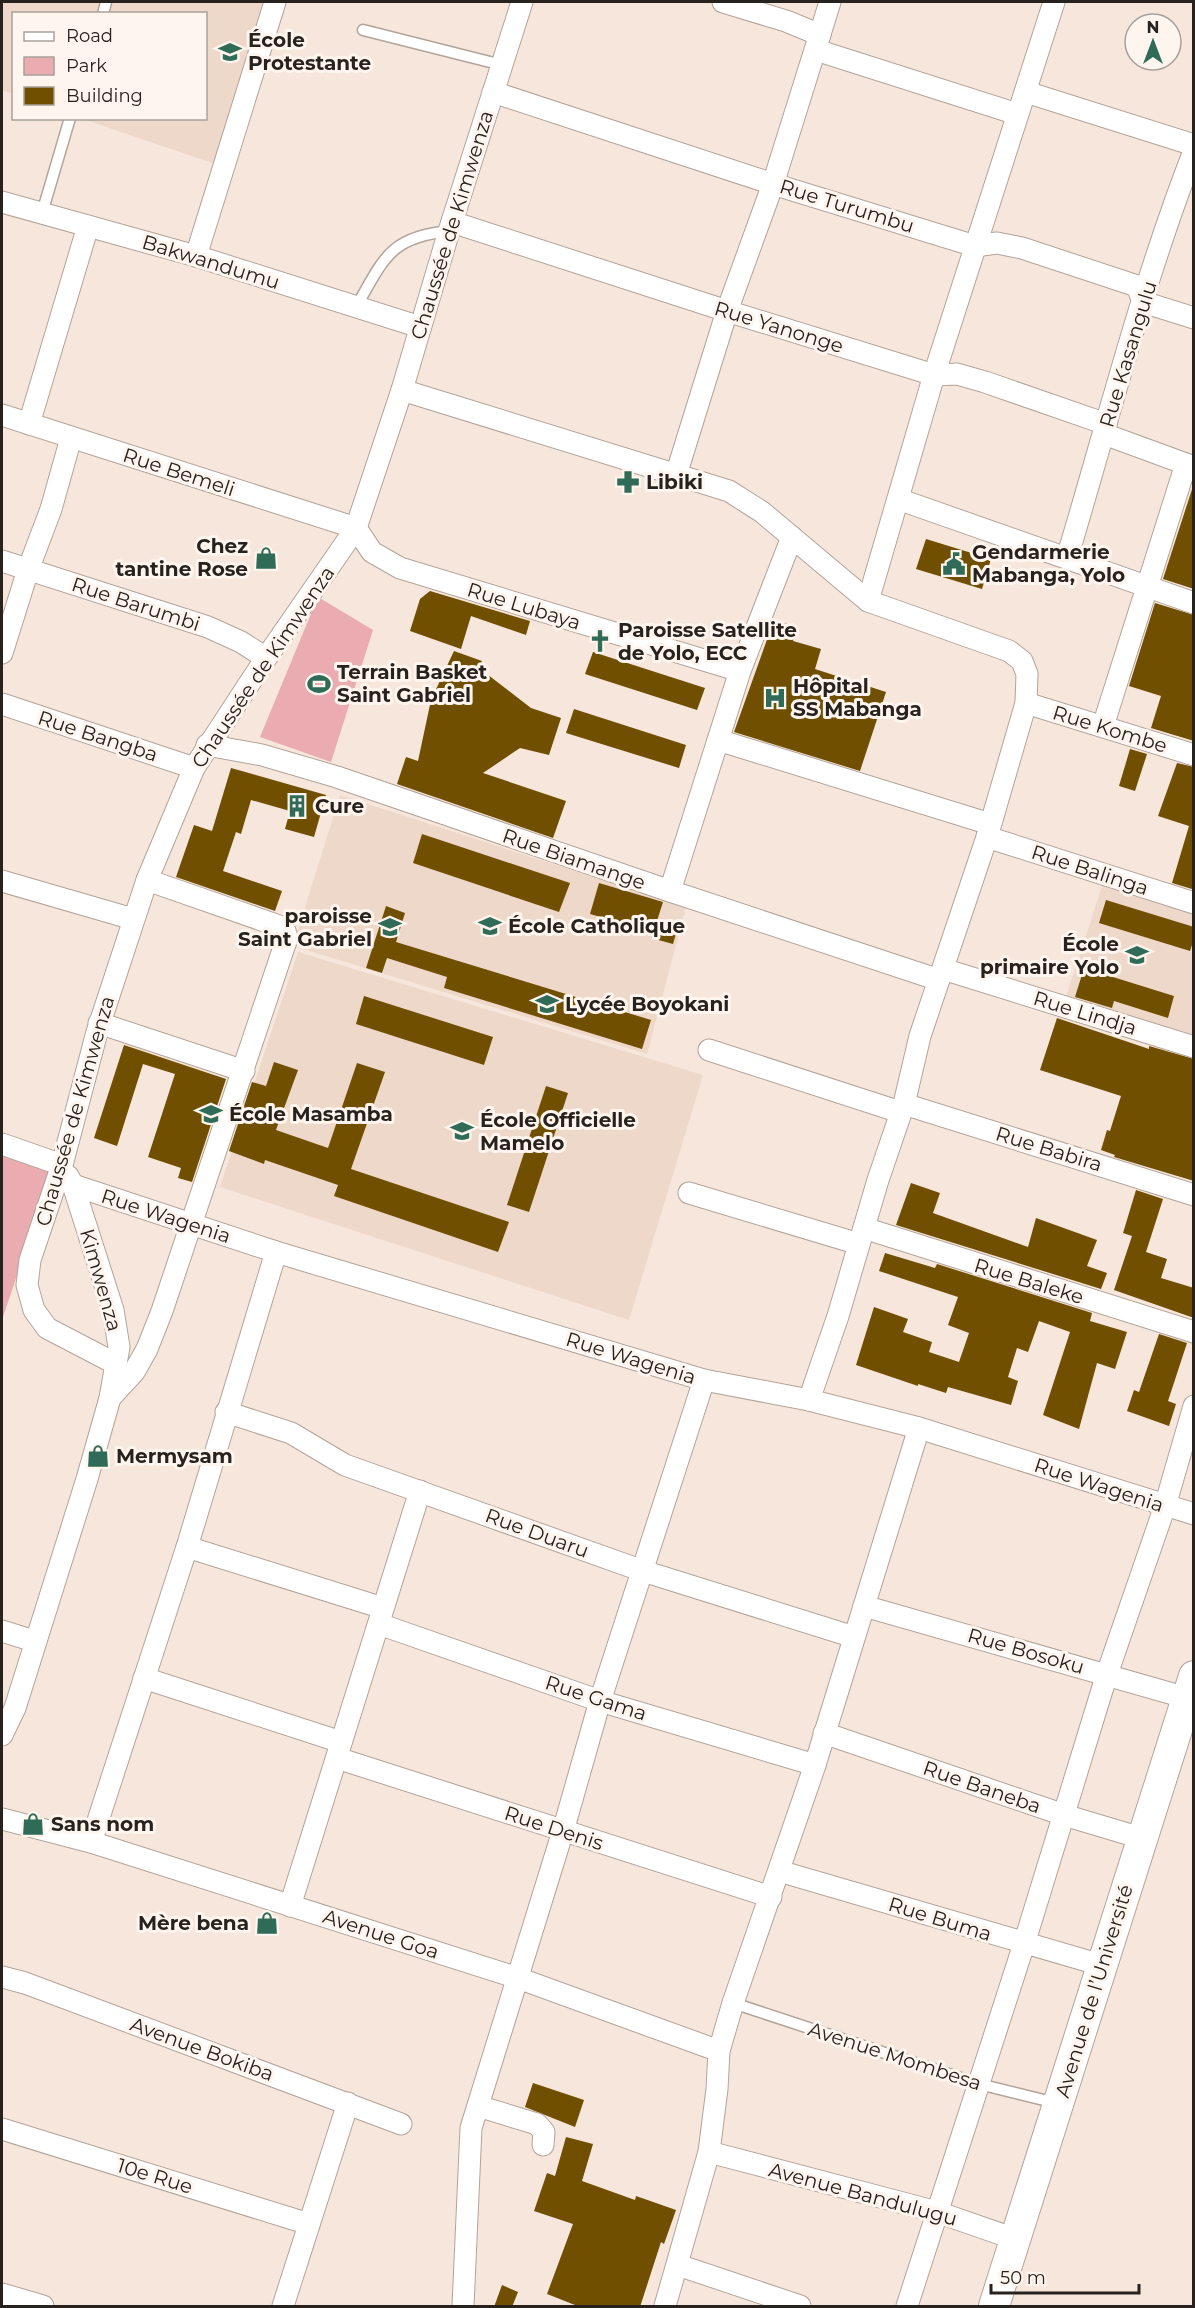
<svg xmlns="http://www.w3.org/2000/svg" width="1195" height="2308" font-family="Montserrat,sans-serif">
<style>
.built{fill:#eed8c9}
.green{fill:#eaacb1}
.building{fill:#714f00}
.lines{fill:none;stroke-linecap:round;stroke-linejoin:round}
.service-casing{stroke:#b3a49a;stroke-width:13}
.minor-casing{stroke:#b3a49a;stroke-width:23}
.secondary-casing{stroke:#b3a49a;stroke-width:32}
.service{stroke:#fff;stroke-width:10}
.minor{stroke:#fff;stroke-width:21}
.secondary{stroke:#fff;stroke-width:30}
.labels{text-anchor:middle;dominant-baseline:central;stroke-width:6;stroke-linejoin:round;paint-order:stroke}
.poi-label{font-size:20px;font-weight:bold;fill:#28221e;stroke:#fef5ee;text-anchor:start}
.street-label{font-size:20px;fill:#28221e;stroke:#fef5ee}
</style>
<rect width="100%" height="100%" fill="#f6e6db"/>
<g class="built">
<polygon points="2,2 273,2 215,164 83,119 206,118 206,14 14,14 13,94 2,90"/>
<polygon points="340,795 686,907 647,1054 293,946"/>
<polygon points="1103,883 1193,912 1193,1040 1066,997"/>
<polygon points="298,952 703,1075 629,1320 220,1187"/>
</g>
<g class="green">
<polygon points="318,597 373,630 331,762 260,737"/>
<polygon points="2,1148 54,1166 3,1317 2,1317"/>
</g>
<g class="building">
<polygon points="1194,483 1194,589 1163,579"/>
<polygon points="926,539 991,559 982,589 916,569"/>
<polygon points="430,591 530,621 526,635 471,616 461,649 410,631 420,599"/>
<polygon points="1155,603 1194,615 1194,741 1151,728 1161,696 1129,686"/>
<polygon points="774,620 797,627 793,641 821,649 815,669 886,692 860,771 734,732"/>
<polygon points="454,651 482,661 479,668 531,708 561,718 549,755 520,748 483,773 566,801 553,838 397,784 406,757 418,761 431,700"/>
<polygon points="593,652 705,688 697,710 585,674"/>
<polygon points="574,709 686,745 679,768 566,733"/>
<polygon points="1130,749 1147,754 1135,791 1119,786"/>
<polygon points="1177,763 1194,767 1192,889 1172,883 1189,826 1158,816"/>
<polygon points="231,768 326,795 314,837 285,829 290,811 251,800 241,834 236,832 223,871 282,891 275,911 176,877 194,825 212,831"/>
<polygon points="422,834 570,883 559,912 413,863"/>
<polygon points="599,883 663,902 657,921 678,927 673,944 651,938 653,932 590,914"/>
<polygon points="1106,900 1194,927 1194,939 1190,951 1099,923"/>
<polygon points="386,906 405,913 396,942 651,1020 642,1049 444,988 447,977 387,958 382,973 366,968"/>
<polygon points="1084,968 1174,996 1168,1018 1114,1001 1112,1008 1075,997"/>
<polygon points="364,996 493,1037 484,1065 356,1024"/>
<polygon points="1057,1018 1149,1049 1149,1046 1194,1059 1194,1181 1114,1157 1115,1155 1101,1150 1107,1130 1110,1131 1121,1096 1040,1070"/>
<polygon points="124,1045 226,1079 192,1182 178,1178 181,1168 148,1157 175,1074 143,1064 117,1146 94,1138"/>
<polygon points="274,1062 298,1070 276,1130 328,1148 357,1063 385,1072 351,1169 509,1222 498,1252 334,1196 338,1185 265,1160 264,1164 229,1151 252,1082 266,1086"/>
<polygon points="546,1086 568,1093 529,1212 507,1205"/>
<polygon points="911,1183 940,1193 933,1213 1028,1247 1036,1218 1097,1240 1087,1266 1107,1273 1101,1289 896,1225"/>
<polygon points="1136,1190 1163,1199 1146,1252 1167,1259 1161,1278 1194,1288 1194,1318 1114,1290 1132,1236 1123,1233"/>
<polygon points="885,1253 935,1268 937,1264 1092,1313 1090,1321 1127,1332 1115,1369 1097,1363 1079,1429 1043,1415 1070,1332 1039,1321 1028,1352 1017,1348 1008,1377 1018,1381 1011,1405 948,1387 946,1393 918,1384 918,1386 856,1365 874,1307 908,1319 903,1332 932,1342 929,1352 959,1362 969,1333 948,1325 958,1297 879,1271"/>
<polygon points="1159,1334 1187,1343 1168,1401 1176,1404 1169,1426 1127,1411 1134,1390 1139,1392"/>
<polygon points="533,2083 584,2100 575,2127 525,2107"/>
<polygon points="566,2137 593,2144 582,2181 635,2200 636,2196 676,2210 664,2244 661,2242 640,2307 580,2307 547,2294 573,2224 534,2211 547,2173 555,2176"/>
<polygon points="502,2285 518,2292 512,2307 494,2307"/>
</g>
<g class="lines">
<g class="service-casing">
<g id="service">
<polyline points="103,14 106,2"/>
<polyline points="363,30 502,65"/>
<polyline points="42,213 70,118"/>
<path d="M356 307C384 259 389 237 449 231"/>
<polyline points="733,2003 979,2084 1056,2103"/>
</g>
</g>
<g class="minor-casing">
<g id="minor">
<polyline points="723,2 786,21 820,35"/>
<polyline points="816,50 1017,114"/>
<polyline points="493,92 773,184 975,246 997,243 1022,248 1137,286 1143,302 1194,318"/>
<polyline points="1026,92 1194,145"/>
<polyline points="2,202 196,256 420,327"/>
<polyline points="452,222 727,311 934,375 957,374 985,382 1106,424"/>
<polyline points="196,256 275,2"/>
<polyline points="402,390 729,491 762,512 868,601 1009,651 1022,661 1027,674 1026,703 987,837 920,1036 904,1104 878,1180 838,1316 809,1400"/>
<polyline points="2,415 356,528 372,552 400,568 740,671"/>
<polyline points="29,424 88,226"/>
<polyline points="1104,434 1194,467"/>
<polyline points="676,475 727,311 773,184 830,2"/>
<polyline points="898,499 1194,603"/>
<path d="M1067 558C1108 422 1142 284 1194 151"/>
<polyline points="2,561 208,627 241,642 266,658"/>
<polyline points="868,601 934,375 1054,2"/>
<polyline points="2,653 28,570 51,509 71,438"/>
<polyline points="1026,703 1194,755"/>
<polyline points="2,704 194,768"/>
<polyline points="1103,726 1186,464"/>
<polyline points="718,740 990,824"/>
<polyline points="207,745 262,755 337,777 670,891 939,980"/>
<polyline points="987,837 1194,903"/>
<polyline points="2,881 133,919"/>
<polyline points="670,891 740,671 792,537"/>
<polyline points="943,969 1194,1047"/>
<polyline points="99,1023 244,1071"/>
<polyline points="709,1050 900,1112"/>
<polyline points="904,1104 1194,1195"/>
<polyline points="2,1144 62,1165"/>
<polyline points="73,1185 276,1252 704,1380 809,1400 919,1428 1194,1514"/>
<polyline points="689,1193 859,1244"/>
<polyline points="864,1228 1194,1332"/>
<polyline points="116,1364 47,1328 34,1310 27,1285 30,1260 62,1165 97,1032 147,880 194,768 266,658 356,528 402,390 449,231 522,2"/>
<polyline points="110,1398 134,1372 147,1349 162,1311 287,938 285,931 279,926 147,880"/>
<polyline points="226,1412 291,1433 345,1465 643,1571 854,1637"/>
<polyline points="187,1547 383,1608"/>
<polyline points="864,1606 1187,1698"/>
<polyline points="379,1624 600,1701 815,1765"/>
<polyline points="2,1631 34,1641"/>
<polyline points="144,1678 341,1742"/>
<polyline points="824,1733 1064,1815 1141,1838"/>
<polyline points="2,1735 15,1708 87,1479 110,1398 119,1347 113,1310 73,1185 68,1176"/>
<polyline points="337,1758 771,1897"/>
<polyline points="2,1819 91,1842 518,1978 719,2051 717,2089 709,2152 665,2306"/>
<polyline points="91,1842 187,1547 276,1252"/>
<polyline points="779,1871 1101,1965"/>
<polyline points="290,1906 420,1491"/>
<polyline points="2,1977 25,1983 401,2124"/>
<polyline points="719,2051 733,2003 815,1765 919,1428"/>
<polyline points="478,2106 537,2124 544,2132 543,2145"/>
<polyline points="2,2129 309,2224"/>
<polyline points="709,2152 937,2212 1015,2239"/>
<polyline points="678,2265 800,2306"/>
<polyline points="2,2294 43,2306"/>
<polyline points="283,2306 348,2103"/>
<polyline points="463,2306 471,2128 563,1831 600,1701 704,1380"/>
<polyline points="907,2306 1024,1944 1107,1674 1165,1506 1194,1406"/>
</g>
</g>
<g class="secondary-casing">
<polyline id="secondary" points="994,2306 1194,1676"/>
</g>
<use href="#service" class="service"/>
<use href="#minor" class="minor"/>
<use href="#secondary" class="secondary"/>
</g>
<defs>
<g id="school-bare" transform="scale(1.8)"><path d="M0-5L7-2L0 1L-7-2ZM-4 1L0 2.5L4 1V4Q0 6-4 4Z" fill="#2f6b57" stroke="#fef5ee" stroke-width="2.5" paint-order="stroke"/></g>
<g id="pharmacy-bare" transform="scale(1.8)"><path d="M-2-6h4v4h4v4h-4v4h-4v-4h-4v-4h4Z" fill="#2f6b57" stroke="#fef5ee" stroke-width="2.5" paint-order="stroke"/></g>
<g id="shop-bare" transform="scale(1.8)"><path d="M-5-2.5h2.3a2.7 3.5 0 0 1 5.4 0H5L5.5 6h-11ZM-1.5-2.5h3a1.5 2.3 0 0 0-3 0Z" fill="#2f6b57" stroke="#fef5ee" stroke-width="2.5" paint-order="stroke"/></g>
<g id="civic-bare" transform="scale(1.8)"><path d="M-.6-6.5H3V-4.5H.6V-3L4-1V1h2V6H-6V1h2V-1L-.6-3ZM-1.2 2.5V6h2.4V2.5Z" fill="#2f6b57" stroke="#fef5ee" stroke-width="2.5" paint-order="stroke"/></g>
<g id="church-bare" transform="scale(1.8)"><path d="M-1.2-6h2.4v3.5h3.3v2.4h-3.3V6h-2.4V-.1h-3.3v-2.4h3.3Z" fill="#2f6b57" stroke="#fef5ee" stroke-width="2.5" paint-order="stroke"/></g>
<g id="stadium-bare" transform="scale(1.8)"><path d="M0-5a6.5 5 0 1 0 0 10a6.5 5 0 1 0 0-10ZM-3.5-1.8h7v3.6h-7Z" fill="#2f6b57" stroke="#fef5ee" stroke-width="2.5" paint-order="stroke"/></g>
<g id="hospital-bare" transform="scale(1.8)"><path d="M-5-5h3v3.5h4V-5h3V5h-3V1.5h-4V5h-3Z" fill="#2f6b57" stroke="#fef5ee" stroke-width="2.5" paint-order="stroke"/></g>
<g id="building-bare" transform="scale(1.8)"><path d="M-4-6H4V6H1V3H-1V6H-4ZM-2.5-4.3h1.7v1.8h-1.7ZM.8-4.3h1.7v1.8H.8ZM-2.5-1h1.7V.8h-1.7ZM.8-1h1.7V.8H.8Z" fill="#2f6b57" stroke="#fef5ee" stroke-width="2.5" paint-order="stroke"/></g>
</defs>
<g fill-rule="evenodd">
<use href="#school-bare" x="230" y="52"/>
<use href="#pharmacy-bare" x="628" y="482"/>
<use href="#shop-bare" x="266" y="558"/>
<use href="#civic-bare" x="954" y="564"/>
<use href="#church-bare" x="600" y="641"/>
<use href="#stadium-bare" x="319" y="684"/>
<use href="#hospital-bare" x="775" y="698"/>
<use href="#building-bare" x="297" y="806"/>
<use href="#school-bare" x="490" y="926"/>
<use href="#school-bare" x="390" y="927"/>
<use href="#school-bare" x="1137" y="955"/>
<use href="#school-bare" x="547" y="1004"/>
<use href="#school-bare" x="211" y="1114"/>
<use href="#school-bare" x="462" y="1131"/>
<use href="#shop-bare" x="98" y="1456"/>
<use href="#shop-bare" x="33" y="1824"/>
<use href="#shop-bare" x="267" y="1923"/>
</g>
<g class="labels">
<g class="poi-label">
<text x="248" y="40">École<tspan x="248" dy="23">Protestante</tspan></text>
<text x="646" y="482">Libiki</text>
<text x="248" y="546" text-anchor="end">Chez<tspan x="248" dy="23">tantine Rose</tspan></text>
<text x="972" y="552">Gendarmerie<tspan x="972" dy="23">Mabanga, Yolo</tspan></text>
<text x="618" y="630">Paroisse Satellite<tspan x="618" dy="23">de Yolo, ECC</tspan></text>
<text x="337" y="672">Terrain Basket<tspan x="337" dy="23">Saint Gabriel</tspan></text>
<text x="793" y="686">Hôpital<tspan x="793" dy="23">SS Mabanga</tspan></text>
<text x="315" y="806">Cure</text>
<text x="372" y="916" text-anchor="end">paroisse<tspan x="372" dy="23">Saint Gabriel</tspan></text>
<text x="508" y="926">École Catholique</text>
<text x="1119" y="944" text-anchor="end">École<tspan x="1119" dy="23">primaire Yolo</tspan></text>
<text x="565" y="1004">Lycée Boyokani</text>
<text x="229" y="1114">École Masamba</text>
<text x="480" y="1120">École Officielle<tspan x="480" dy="23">Mamelo</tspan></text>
<text x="116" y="1456">Mermysam</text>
<text x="51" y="1824">Sans nom</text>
<text x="249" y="1923" text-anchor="end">Mère bena</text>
</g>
<g class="street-label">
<text transform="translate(847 206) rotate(17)">Rue Turumbu</text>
<text transform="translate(452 225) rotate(-73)">Chaussée de Kimwenza</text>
<text transform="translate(211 262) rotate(17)">Bakwandumu</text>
<text transform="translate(779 327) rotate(17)">Rue Yanonge</text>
<text transform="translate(1128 354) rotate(-73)">Rue Kasangulu</text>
<text transform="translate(179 472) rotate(18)">Rue Bemeli</text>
<text transform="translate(136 604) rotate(18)">Rue Barumbi</text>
<text transform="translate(524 606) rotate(17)">Rue Lubaya</text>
<text transform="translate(263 667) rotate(-56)">Chaussée de Kimwenza</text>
<text transform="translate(1110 729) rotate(17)">Rue Kombe</text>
<text transform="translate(98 736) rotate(18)">Rue Bangba</text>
<text transform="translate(574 859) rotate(19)">Rue Biamange</text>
<text transform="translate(1090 870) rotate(18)">Rue Balinga</text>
<text transform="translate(1085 1013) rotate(17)">Rue Lindja</text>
<text transform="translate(75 1111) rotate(-74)">Chaussée de Kimwenza</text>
<text transform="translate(1049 1149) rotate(17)">Rue Babira</text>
<text transform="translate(166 1216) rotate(18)">Rue Wagenia</text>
<text transform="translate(101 1280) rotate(74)">Kimwenza</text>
<text transform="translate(1029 1281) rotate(17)">Rue Baleke</text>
<text transform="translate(631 1358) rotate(17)">Rue Wagenia</text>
<text transform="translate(1099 1485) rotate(18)">Rue Wagenia</text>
<text transform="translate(537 1533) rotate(20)">Rue Duaru</text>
<text transform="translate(1026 1651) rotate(16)">Rue Bosoku</text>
<text transform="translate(596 1698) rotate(18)">Rue Gama</text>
<text transform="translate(982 1787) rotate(19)">Rue Baneba</text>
<text transform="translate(554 1828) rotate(18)">Rue Denis</text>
<text transform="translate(940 1919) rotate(17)">Rue Buma</text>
<text transform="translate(381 1934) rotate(18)">Avenue Goa</text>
<text transform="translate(1094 1991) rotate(-73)">Avenue de l’Université</text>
<text transform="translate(202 2049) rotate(20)">Avenue Bokiba</text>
<text transform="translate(895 2056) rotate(18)">Avenue Mombesa</text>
<text transform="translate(155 2176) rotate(17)">10e Rue</text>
<text transform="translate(863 2194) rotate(15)">Avenue Bandulugu</text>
</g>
</g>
<rect width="1195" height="2308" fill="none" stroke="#28221e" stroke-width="6"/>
<rect x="12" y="12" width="195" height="108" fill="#fef5ee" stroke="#a8a19b" stroke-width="1.5"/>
<rect x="24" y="32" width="30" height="9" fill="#ffffff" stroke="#a8a19b" stroke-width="1.5"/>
<text x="66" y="42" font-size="18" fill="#28221e">Road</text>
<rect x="24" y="57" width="30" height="18" fill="#eaacb1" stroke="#a8a19b" stroke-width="1.5"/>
<text x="66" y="72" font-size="18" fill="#28221e">Park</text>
<rect x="24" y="87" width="30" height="18" fill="#714f00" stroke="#a8a19b" stroke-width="1.5"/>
<text x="66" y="102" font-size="18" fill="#28221e">Building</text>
<g transform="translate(1153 42)"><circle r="28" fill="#fef5ee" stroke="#a8a19b" stroke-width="1.5"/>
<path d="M0-4.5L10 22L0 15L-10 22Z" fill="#2f6b57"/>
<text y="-9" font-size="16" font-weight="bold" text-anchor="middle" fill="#28221e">N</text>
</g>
<path d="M991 2284v9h148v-9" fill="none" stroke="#28221e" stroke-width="3"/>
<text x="1000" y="2284" font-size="18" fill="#28221e" stroke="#fef5ee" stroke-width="4.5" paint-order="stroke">50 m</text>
</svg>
